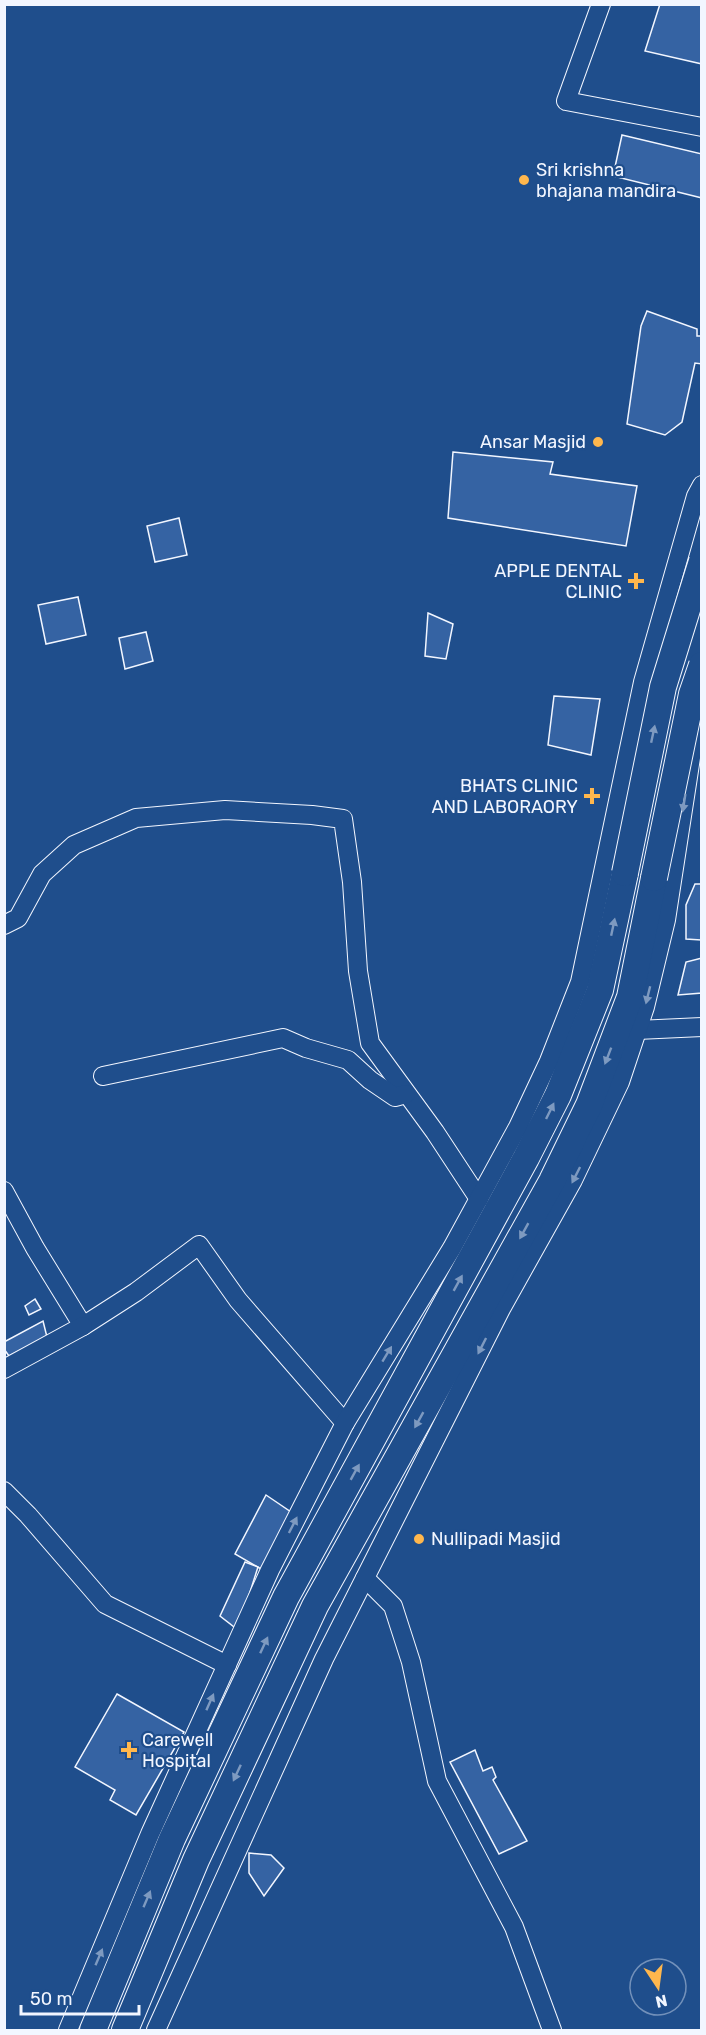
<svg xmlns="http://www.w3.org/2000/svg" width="706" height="2035" font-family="Rubik,sans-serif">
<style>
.building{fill:#3563a3;stroke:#f2f6ff;stroke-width:1.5}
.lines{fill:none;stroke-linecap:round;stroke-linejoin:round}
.minor-casing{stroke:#f2f6ff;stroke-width:20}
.highway-casing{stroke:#f2f6ff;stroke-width:28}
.minor{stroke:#1f4e8c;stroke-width:18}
.highway{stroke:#1f4e8c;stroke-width:26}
.highway-bridge-casing{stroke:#f2f6ff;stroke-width:28;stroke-linecap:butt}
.highway-bridge{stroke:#1f4e8c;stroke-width:26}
.oneway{fill:#7e9ac0}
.poi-dot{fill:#ffb74d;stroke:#1f4e8c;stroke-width:2}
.labels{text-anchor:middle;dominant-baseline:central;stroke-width:4.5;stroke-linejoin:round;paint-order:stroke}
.poi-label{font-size:18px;fill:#f2f6ff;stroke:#1f4e8c;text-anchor:start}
</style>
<rect width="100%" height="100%" fill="#1f4e8c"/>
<g class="building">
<polygon points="660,4 702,4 702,64 645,51"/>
<polygon points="622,135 702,154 702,198 613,176"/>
<polygon points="647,311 697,329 697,336 702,336 702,364 695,363 682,422 665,435 627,424 641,326"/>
<polygon points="453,452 553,462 550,474 637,486 626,546 448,518"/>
<polygon points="179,518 187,555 155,562 147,526"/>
<polygon points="78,597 86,635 46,644 38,605"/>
<polygon points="428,613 453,624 446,659 425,656"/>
<polygon points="146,632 153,661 125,669 119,638"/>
<polygon points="554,696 600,699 591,755 548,745"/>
<polygon points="695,884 702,884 701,940 686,939 686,905"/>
<polygon points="702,958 702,993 678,995 686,962"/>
<polygon points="35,1299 41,1309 29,1315 25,1306"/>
<polygon points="43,1321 47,1337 9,1356 4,1349 4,1342"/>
<polygon points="266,1495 291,1512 261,1569 235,1554"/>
<polygon points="245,1562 258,1567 238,1630 220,1616"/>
<polygon points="117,1694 184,1732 136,1815 110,1800 115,1790 75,1767"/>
<polygon points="475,1750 483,1771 492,1767 496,1777 493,1780 527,1841 499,1854 450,1762"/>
<polygon points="249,1853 271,1855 284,1868 264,1896 249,1873"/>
</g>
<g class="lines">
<g class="minor-casing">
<g id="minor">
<polyline points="601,4 566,101 702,127"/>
<polyline points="4,925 18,918 42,874 74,845 136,818 225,810 312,815 343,819 352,882 358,971 370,1043 435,1132 479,1199"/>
<polyline points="637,1030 702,1027"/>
<polyline points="103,1076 283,1038 306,1048 348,1060 370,1080 395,1097 406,1094"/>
<polyline points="4,1191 35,1248 83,1326 136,1292 199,1245 238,1300 345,1423"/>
<polyline points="4,1369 83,1326"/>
<polyline points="4,1491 28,1515 105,1604 227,1665"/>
<polyline points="365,1578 393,1606 411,1662 437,1781 514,1927 552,2030"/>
<polyline points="68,2030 150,1834 270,1570 345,1423 452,1248 518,1127 549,1061 580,982 643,682 696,496 702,485"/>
<polyline points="156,2030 324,1659 502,1307 573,1180 620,1082 645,1007 666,920 692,751 702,726"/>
</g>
</g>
<g class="highway-casing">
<g id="highway">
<polyline points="93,2030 172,1839 286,1597 526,1158 558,1095 600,990 625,873"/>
<polyline points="125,2030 196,1860 315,1606 552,1181 589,1105 630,997 654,878"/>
</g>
</g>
<use href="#minor" class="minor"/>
<use href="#highway" class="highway"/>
<g class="highway-bridge-casing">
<g id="highway-bridge">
<polyline points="625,873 663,687 702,561"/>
<polyline points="654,878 692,694 702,665"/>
</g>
</g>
<use href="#highway-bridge" class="highway-bridge"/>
</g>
<defs><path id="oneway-solid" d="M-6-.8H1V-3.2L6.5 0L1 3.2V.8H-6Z" transform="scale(1.5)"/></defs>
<g class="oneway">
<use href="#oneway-solid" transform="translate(653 734) rotate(-78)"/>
<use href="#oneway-solid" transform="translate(684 803) rotate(99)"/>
<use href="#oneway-solid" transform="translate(613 927) rotate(-78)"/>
<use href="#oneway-solid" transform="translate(648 995) rotate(104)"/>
<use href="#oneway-solid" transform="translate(608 1056) rotate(111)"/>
<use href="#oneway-solid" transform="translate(550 1111) rotate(-64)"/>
<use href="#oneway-solid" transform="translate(576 1175) rotate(117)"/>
<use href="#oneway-solid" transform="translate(524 1231) rotate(119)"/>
<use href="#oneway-solid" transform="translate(458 1283) rotate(-61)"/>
<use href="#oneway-solid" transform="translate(482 1346) rotate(117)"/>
<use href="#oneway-solid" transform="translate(387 1354) rotate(-59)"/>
<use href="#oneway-solid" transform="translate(419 1420) rotate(119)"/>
<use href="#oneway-solid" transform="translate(355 1472) rotate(-61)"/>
<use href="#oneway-solid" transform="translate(293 1525) rotate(-63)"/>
<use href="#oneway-solid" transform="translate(264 1645) rotate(-65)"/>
<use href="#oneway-solid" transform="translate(210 1702) rotate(-66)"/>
<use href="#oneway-solid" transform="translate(237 1773) rotate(115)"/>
<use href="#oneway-solid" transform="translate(147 1899) rotate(-67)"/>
<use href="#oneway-solid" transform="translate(99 1957) rotate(-67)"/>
</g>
<g class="poi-dot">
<circle cx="524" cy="180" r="6"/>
<circle cx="598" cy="442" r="6"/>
<path d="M633 572h6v6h6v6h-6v6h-6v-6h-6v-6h6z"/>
<path d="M589 787h6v6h6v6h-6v6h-6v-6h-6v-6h6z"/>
<circle cx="419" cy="1539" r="6"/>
<path d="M126 1741h6v6h6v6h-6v6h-6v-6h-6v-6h6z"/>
</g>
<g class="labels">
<g class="poi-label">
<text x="536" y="170">Sri krishna<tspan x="536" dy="21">bhajana mandira</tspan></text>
<text x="586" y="442" text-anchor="end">Ansar Masjid</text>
<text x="622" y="571" text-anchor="end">APPLE DENTAL<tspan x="622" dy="21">CLINIC</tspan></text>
<text x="578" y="786" text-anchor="end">BHATS CLINIC<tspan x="578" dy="21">AND LABORAORY</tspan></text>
<text x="431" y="1539">Nullipadi Masjid</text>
<text x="142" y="1740">Carewell<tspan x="142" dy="21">Hospital</tspan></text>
</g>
</g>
<rect width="706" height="2035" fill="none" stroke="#f2f6ff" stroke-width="12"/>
<g transform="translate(658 1987) rotate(167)"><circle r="28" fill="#1f4e8c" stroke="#7391ba" stroke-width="1.5"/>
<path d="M0-4.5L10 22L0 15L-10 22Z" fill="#ffb74d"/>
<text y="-9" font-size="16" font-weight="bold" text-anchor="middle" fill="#f2f6ff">N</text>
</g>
<path d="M21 2005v9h118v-9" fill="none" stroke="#f2f6ff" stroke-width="3"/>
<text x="30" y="2005" font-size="18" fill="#f2f6ff" stroke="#1f4e8c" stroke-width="4.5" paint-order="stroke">50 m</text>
</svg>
